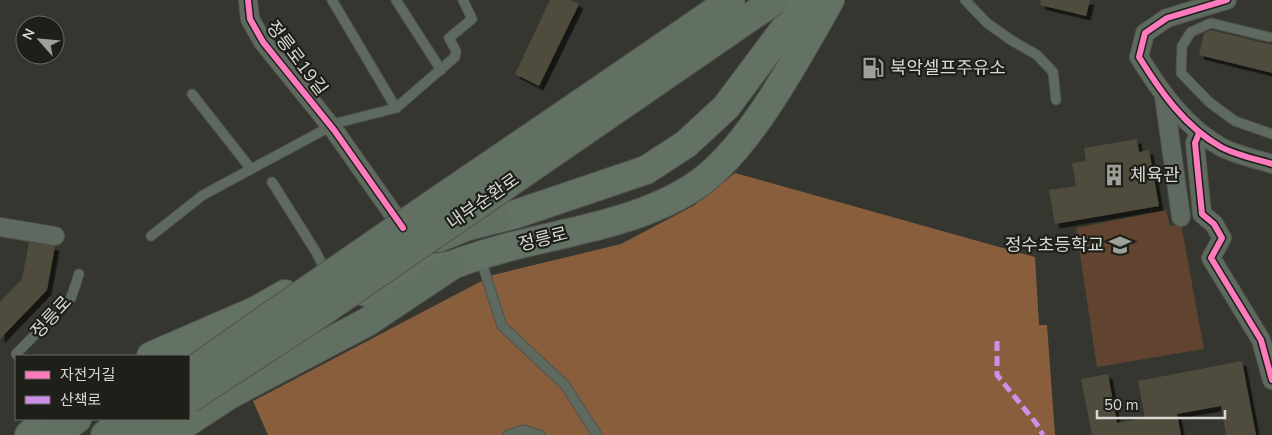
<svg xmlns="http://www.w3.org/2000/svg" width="1272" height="435" font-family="'Nunito Sans','Noto Sans KR',sans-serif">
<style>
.green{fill:#60442f}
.forest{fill:#895e3d}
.building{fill:#504c3e;filter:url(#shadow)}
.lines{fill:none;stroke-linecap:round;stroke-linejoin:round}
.lane-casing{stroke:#51534d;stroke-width:11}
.street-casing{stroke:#51534d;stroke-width:20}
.primary-casing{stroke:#51534d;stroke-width:30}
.highway-casing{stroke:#51534d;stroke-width:30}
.lane{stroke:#5e6a5f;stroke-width:9}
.street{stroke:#5e6a5f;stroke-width:18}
.primary{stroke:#647266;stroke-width:28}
.highway{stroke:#617062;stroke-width:28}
.highway-bridge-casing{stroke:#51534d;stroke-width:30;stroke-linecap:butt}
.highway-bridge{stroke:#617062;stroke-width:28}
.quiet{stroke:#ce8fe9;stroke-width:5;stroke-dasharray:10 5;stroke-linecap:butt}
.cycleway-casing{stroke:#1e1f19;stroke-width:9}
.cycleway{stroke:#fd7abc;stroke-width:6}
.labels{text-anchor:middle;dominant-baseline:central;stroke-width:4.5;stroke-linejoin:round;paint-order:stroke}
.street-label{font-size:18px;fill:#d7d9d2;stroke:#1e1f19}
.poi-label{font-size:18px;fill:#d7d9d2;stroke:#1e1f19;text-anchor:start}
</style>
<defs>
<filter id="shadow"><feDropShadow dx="4.5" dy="4.5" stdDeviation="0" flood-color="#0009"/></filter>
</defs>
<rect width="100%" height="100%" fill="#34362f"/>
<polygon class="green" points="1166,210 1170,226 1181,224 1204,349 1097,367 1076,228"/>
<polygon class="forest" points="735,173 1035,257 1039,325 1047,325 1055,435 268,435 253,401 493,275 621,244 693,206"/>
<g class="building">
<polygon points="550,0 571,0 579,4 539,86 515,74"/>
<polygon points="1041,0 1090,0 1086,16 1040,5"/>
<polygon points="1211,30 1272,45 1272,73 1199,55 1204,33"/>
<polygon points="1137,139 1139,152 1149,150 1159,206 1055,224 1049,190 1076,186 1072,163 1086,161 1084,148"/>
<polygon points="29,242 55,246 47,290 0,339 0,302 22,279"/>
<polygon points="1242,361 1256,435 1226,435 1221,406 1177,414 1181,435 1092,435 1081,379 1108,374 1117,423 1145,418 1138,381"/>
</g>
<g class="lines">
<g class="lane-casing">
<g id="lane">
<polyline points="332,0 396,108"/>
<polyline points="396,0 441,70"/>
<polyline points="965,0 987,23 1011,40 1037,55 1053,72 1056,100"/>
<polyline points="1269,37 1211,23 1191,32 1182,46 1181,73 1209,102 1235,121 1272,134"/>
<polyline points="192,94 251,169"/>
<polyline points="272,182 316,252 324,268"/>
<polyline points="151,236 203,195 337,123 396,108 455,57 456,51 449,38 472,19 463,0"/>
<polyline points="480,257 502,326 565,385 597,435"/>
<polyline points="18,356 16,354 71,298 79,274"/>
<polyline points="508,435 523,430 540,435"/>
</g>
</g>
<g class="street-casing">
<g id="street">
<polyline points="248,0 250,19 263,42 334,130 403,228"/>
<path d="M1227 0 1167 18 1145 33 1139 57C1160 91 1185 127 1221 147 1236 155 1256 159 1272 164"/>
<polyline points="1164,96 1181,217"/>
<polyline points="1199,133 1195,143 1202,214 1214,224 1222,238 1211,258 1261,340 1272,380"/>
<polyline points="0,227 55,236"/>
</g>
</g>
<g class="primary-casing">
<g id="primary">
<polyline points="472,219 496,219 516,214 646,170 686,144 726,107 806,0"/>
<path d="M365 292C382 282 401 273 421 270 432 267 444 268 455 264 504 245 557 237 608 223 637 215 667 204 692 188 747 154 798 56 830 0"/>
<polyline points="151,356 257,310 285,294"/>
<polyline points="29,435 48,419"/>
</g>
</g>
<g class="highway-casing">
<g id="highway">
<polyline points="438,238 465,227 496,219"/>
<polyline points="54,435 77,419"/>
<polyline points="105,435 126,419"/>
<polyline points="136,435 159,419"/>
<polyline points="168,435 229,395 367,322 451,266"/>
</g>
</g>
<use href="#lane" class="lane"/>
<use href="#street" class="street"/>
<use href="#primary" class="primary"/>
<use href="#highway" class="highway"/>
<g class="highway-bridge-casing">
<g id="highway-bridge">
<path d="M189 373C368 246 551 125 731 0"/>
<polyline points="189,399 316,316 775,0"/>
</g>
</g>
<use href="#highway-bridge" class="highway-bridge"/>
<polyline class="quiet" points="997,341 997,375 1036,423 1043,435"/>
<g class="cycleway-casing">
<g id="cycleway">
<polyline points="248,0 250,19 263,42 334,130 403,228"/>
<path d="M1227 0 1167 18 1145 33 1139 57C1160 91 1185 127 1221 147 1236 155 1256 159 1272 164"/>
<polyline points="1199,133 1195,143 1202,214 1214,224 1222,238 1211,258 1261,340 1272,380"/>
</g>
</g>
<use href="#cycleway" class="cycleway"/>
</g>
<defs>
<g id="fuel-bare" transform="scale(1.725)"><path d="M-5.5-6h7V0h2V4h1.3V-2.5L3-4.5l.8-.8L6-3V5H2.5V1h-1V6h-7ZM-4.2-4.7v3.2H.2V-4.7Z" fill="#9ea099" stroke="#1e1f19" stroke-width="2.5" paint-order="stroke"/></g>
<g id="building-bare" transform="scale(1.725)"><path d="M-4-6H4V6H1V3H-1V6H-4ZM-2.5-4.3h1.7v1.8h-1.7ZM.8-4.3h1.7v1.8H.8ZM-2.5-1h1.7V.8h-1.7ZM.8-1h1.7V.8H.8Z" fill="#9ea099" stroke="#1e1f19" stroke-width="2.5" paint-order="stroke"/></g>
<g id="school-bare" transform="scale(1.725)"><path d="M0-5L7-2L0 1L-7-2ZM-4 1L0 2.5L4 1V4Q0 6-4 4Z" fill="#9ea099" stroke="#1e1f19" stroke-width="2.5" paint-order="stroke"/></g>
</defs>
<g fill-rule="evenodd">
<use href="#fuel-bare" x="873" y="68"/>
<use href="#building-bare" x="1114" y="175"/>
<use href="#school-bare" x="1120" y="245"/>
</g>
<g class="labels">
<g class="street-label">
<text transform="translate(297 58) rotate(53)">정릉로19길</text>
<text transform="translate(483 201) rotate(-35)">내부순환로</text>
<text transform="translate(543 239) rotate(-14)">정릉로</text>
<text transform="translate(51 317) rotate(-47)">정릉로</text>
</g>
<g class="poi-label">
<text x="890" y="68">북악셀프주유소</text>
<text x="1130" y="175">체육관</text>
<text x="1104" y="245" text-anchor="end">정수초등학교</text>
</g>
</g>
<rect x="15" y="355" width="175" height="65" fill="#1e1f19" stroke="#686963"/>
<rect x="25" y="371" width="25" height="8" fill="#fd7abc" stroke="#686963"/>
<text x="60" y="380" font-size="15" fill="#d7d9d2">자전거길</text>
<rect x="25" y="396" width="25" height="8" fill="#ce8fe9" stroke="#686963"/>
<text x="60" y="405" font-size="15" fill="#d7d9d2">산책로</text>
<g transform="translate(40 40) rotate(297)"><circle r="24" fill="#1e1f19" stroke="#686963"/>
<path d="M0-4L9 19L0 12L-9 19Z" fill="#9ea099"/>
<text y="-8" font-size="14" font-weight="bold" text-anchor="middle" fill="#d7d9d2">N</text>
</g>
<path d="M1097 410v8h128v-8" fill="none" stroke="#d7d9d2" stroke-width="2.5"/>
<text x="1104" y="410" font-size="15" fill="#d7d9d2" stroke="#1e1f19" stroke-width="4" paint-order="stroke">50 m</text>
</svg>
